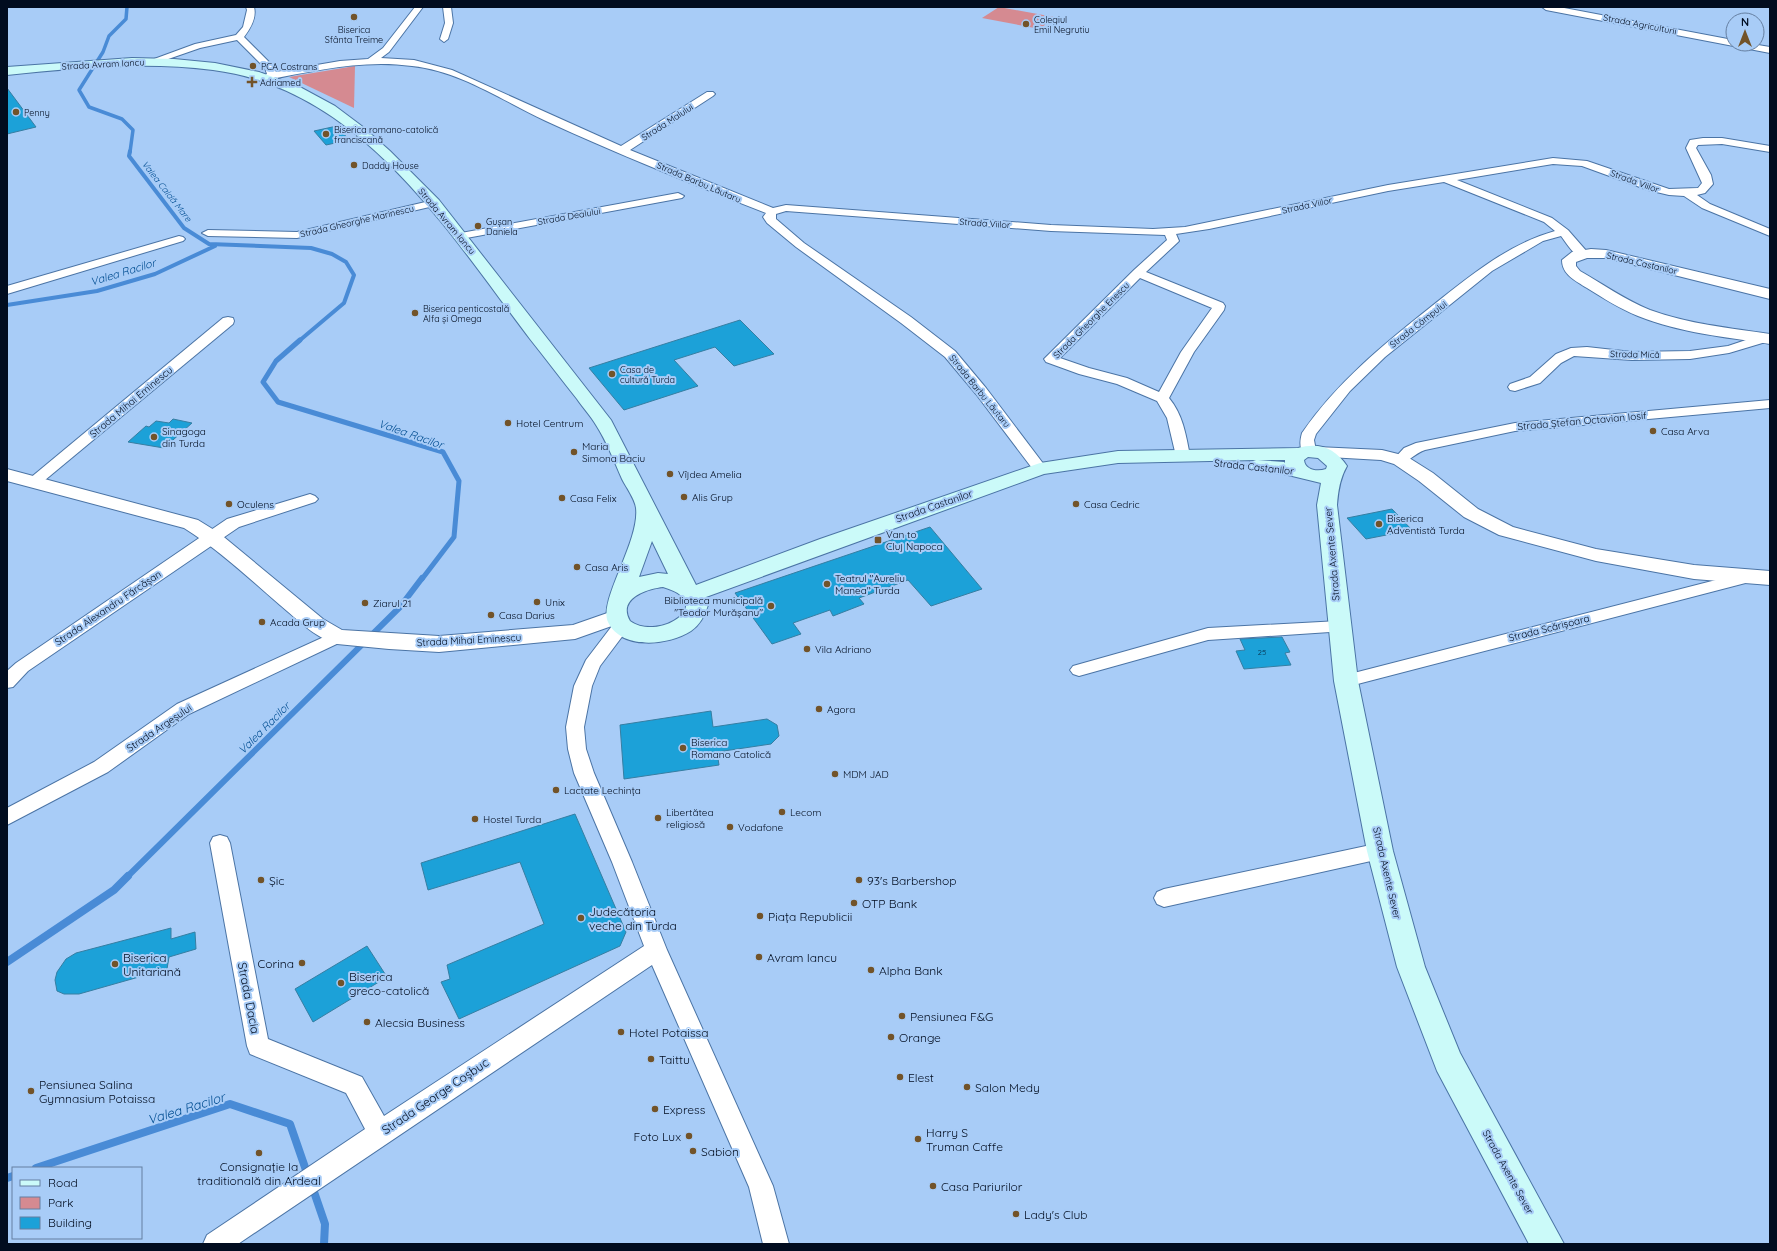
<svg xmlns="http://www.w3.org/2000/svg" width="1777" height="1251" font-family="Quicksand,sans-serif">
<style>
.green{fill:#d58a91}
.lines{fill:none;stroke-linecap:round;stroke-linejoin:round}
.stream-far4{stroke:#498bd6;stroke-width:3.5}
.stream-far3{stroke:#498bd6;stroke-width:4}
.stream-far2{stroke:#498bd6;stroke-width:5}
.stream-far1{stroke:#498bd6;stroke-width:6}
.stream{stroke:#498bd6;stroke-width:8}
.building{fill:#1ca1d8;stroke:#367ea2}
.minor-casing{stroke:#4b74a5;stroke-width:2}
.tertiary-casing{stroke:#4b74a5;stroke-width:2}
.secondary-casing{stroke:#4b74a5;stroke-width:2}
.minor{fill:#fff;fill-rule:evenodd}
.tertiary{fill:#fff;fill-rule:evenodd}
.secondary{fill:#cbfaf9;fill-rule:evenodd}
.poi-dot{fill:#725329;stroke:#a8ccf7;stroke-width:1.5}
.labels{text-anchor:middle;dominant-baseline:central;stroke-width:4;stroke-linejoin:round;paint-order:stroke}
.number-label{font-size:8px;fill:#08314d}
.far-poi-label{font-size:9px;fill:#010c1f;stroke:#a8ccf7;text-anchor:start}
.far-street-label{font-size:9px;fill:#010c1f;stroke:#a8ccf7}
.far-water-label{font-size:9px;font-style:italic;fill:#014d91;stroke:#a8ccf7}
.street-label{font-size:10px;fill:#010c1f;stroke:#a8ccf7}
.poi-label{font-size:10px;fill:#010c1f;stroke:#a8ccf7;text-anchor:start}
.water-label{font-size:11px;font-style:italic;fill:#014d91;stroke:#a8ccf7}
.near-poi-label{font-size:12px;fill:#010c1f;stroke:#a8ccf7;text-anchor:start}
.near-street-label{font-size:12px;fill:#010c1f;stroke:#a8ccf7}
.near-water-label{font-size:13px;font-style:italic;fill:#014d91;stroke:#a8ccf7}
</style>
<rect width="100%" height="100%" fill="#a8ccf7"/>
<g class="green">
<polygon points="999,7 1054,17 1040,29 982,18"/>
<polygon points="355,66 354,108 289,77"/>
</g>
<g class="lines">
<polyline class="stream-far4" points="127,7 126,19 109,36 103,52 79,90 89,107 122,119 133,130 130,152"/>
<g class="stream-far3">
<polyline points="130,151 129,156 184,228 209,244 311,248 332,254 346,262 354,275 344,303 299,341"/>
<polyline points="7,305 97,291 155,274 215,246"/>
</g>
<polyline class="stream-far2" points="300,340 276,361 263,382 278,402 443,452 459,481 454,537 422,579"/>
<polyline class="stream-far1" points="127,877 400,607 422,578"/>
<g class="stream">
<polyline points="7,962 114,890 128,876"/>
<polyline points="36,1168 230,1104 290,1124 308,1176"/>
<polyline points="7,1178 13,1176"/>
<polyline points="312,1186 325,1224 324,1244"/>
</g>
</g>
<g class="building">
<polygon points="7,88 36,127 7,134"/>
<polygon points="337,126 349,140 326,145 314,131"/>
<polygon points="740,320 774,354 734,366 715,347 674,360 698,386 624,410 589,368"/>
<polygon points="173,419 192,423 164,448 128,442 146,426 149,427 156,421 169,423"/>
<polygon points="1392,509 1412,530 1366,539 1347,518"/>
<polygon points="930,527 982,589 931,606 908,580 859,598 864,604 833,616 830,610 793,623 801,634 772,644 735,593"/>
<polygon points="1282,637 1290,652 1285,653 1291,665 1244,669 1236,651 1245,650 1240,639"/>
<polygon points="711,711 713,727 767,719 777,725 779,736 771,744 717,752 719,765 624,779 620,725"/>
<polygon points="575,814 626,932 620,946 459,1019 441,982 450,979 447,965 544,924 520,862 428,890 421,863"/>
<polygon points="171,928 171,939 195,932 196,949 169,957 167,969 79,994 64,994 57,991 55,980 57,972 66,959 76,953"/>
<polygon points="367,946 387,977 313,1022 295,989"/>
</g>
<g class="lines">
<g class="minor-casing">
<g id="minor">
<path d="M246 7H254C257 18 250 29 244 37L272 65 276 72 340 61 368 59 383 48 415 7H423L389 52 381 58 414 60 452 70 621 146 707 92H713L715 94 713 96 630 150 773 208 786 205 1051 225 1153 229 1185 227 1388 185 1553 158 1587 161 1669 189 1698 188 1702 183 1686 148 1690 140 1703 138H1722L1770 146V152L1722 144 1698 145 1696 148 1711 175 1713 184 1705 193 1697 195 1710 204 1770 229V236L1702 208 1684 196 1669 195 1648 190 1582 166 1553 164 1457 180 1552 218 1568 230 1589 254 1583 258C1573 255 1567 244 1561 236L1543 241 1492 271 1385 357 1350 391 1316 434 1314 440 1316 451 1314 454H1304C1299 448 1300 440 1302 433 1337 382 1384 344 1432 306 1470 276 1508 244 1555 231L1544 222 1444 182 1388 191 1209 229 1176 234 1179 241 1177 243 1146 272 1223 303 1225 306 1224 310 1194 352 1169 398C1183 415 1186 435 1190 456L1188 459H1178L1176 456 1167 418 1157 401 1117 384 1079 374 1046 362 1044 359 1134 270 1167 240 1165 235 1051 231 786 211 776 214V219L804 243 911 317 955 351 986 388 1045 466 1047 469 1045 472H1035L976 394 945 357 901 323 796 247 767 223 763 217 766 213C692 184 618 154 546 121 503 101 460 71 412 66 363 59 314 71 266 80L261 77 267 74 265 68 237 40 200 48 151 65 146 62 195 44 236 35 243 27 247 10ZM1140 278 1212 308 1181 352 1159 392 1127 378 1089 368 1060 358Z"/>
<polygon points="443,7 451,7 453,23 448,39 444,42 440,39 445,23"/>
<polygon points="1542,7 1559,7 1733,40 1733,44 1752,44 1770,47 1770,53 1546,10"/>
<polygon points="678,193 684,196 682,198 461,239 455,236 461,233"/>
<polygon points="434,200 440,203 438,205 297,238 208,236 202,233 208,230 297,232"/>
<polygon points="179,236 183,237 185,239 183,241 7,294 7,286"/>
<polygon points="228,317 233,318 234,321 233,324 39,485 29,485 27,482 29,479 223,318"/>
<polygon points="1764,334 1770,337 1769,341 1729,353 1690,359 1632,360 1574,356 1561,363 1540,383 1515,391 1510,390 1508,387 1510,384 1530,377 1556,354 1571,348 1587,347 1632,352 1690,351 1728,346"/>
<path d="M1770 400V408L1515 431 1425 450C1413 454 1406 466 1395 463L1393 460 1404 448 1416 443 1515 423Z"/>
<polygon points="310,494 315,496 318,499 315,502 239,527 28,671 13,687 7,688 7,671 16,663 227,519"/>
<polygon points="1751,571 1757,572 1759,576 1757,580 1346,687 1340,686 1337,681 1340,676 1346,675"/>
<polygon points="621,620 627,622 630,626 600,666 592,686 584,727 586,749 594,773 632,862 667,950 773,1186 789,1244 763,1244 749,1187 652,965 238,1244 203,1244 207,1235 365,1129 346,1093 250,1054 247,1046 210,843 213,837 220,835 227,837 230,843 268,1039 362,1077 384,1116 644,946 612,862 574,773 568,749 566,727 574,686 586,660 615,622"/>
<polygon points="1339,621 1345,623 1348,627 1345,631 1208,640 1079,676 1073,674 1070,670 1073,666 1208,628"/>
<polygon points="337,631 343,633 346,637 343,641 189,714 108,772 7,825 7,808 94,762 177,704"/>
<polygon points="1380,843 1387,845 1390,851 1387,857 1380,859 1164,907 1157,904 1154,898 1157,892 1164,889"/>
</g>
</g>
<g class="tertiary-casing">
<g id="tertiary">
<path d="M1591 249 1606 250 1770 289V299L1606 258H1587L1576 262V266L1580 271C1603 284 1625 300 1650 310 1688 324 1730 328 1770 334V344C1726 337 1680 333 1638 316 1620 309 1603 298 1587 288 1576 281 1562 275 1562 260L1572 252Z"/>
<polygon points="1317,447 1382,450 1406,456 1433,473 1478,509 1513,527 1596,549 1694,565 1770,571 1770,585 1694,579 1596,561 1499,535 1464,517 1419,481 1394,464 1381,460 1311,456 1308,452 1311,448"/>
<path d="M7 469 198 520 219 533 323 619 342 630 439 636 573 625 616 610 623 612 626 617 623 622 575 639 439 652 389 649 337 644C315 638 297 619 280 605 249 578 219 550 184 528L7 481Z"/>
</g>
</g>
<g class="secondary-casing">
<path id="secondary" d="M132 58 174 59 215 63 259 72 298 86 335 106 363 127 390 151 439 200 611 420 696 585 820 539 1040 463 1118 451 1298 448C1319 442 1335 448 1347 466 1340 478 1338 491 1337 505L1358 681 1393 851 1425 967 1460 1053 1564 1244H1529L1437 1071 1397 967 1367 851 1334 681 1317 505 1321 483 1284 474 1250 470 1247 466 1250 462 1256 460 1118 463 1044 474 706 597 708 605C705 615 700 625 691 631 668 646 621 650 608 622 598 601 640 541 636 508 635 499 626 487 622 479 614 461 607 442 596 425 591 416 583 408 577 399 561 379 546 359 530 339 447 230 361 89 213 70 144 61 75 68 7 75V67ZM1308 457 1318 458 1327 466 1326 469C1317 472 1305 470 1304 460ZM1258 460H1285V463L1284 462ZM652 541 668 574 658 573 639 577ZM663 587C719 603 659 642 630 621 617 599 646 589 663 587Z"/>
</g>
<use href="#minor" class="minor"/>
<use href="#tertiary" class="tertiary"/>
<use href="#secondary" class="secondary"/>
</g>
<g class="poi-dot">
<circle cx="354" cy="17" r="4"/>
<circle cx="1026" cy="24" r="4"/>
<circle cx="253" cy="66" r="4"/>
<path d="M250 76h4v4h4v4h-4v4h-4v-4h-4v-4h4z"/>
<circle cx="16" cy="112" r="4"/>
<circle cx="326" cy="134" r="4"/>
<circle cx="354" cy="165" r="4"/>
<circle cx="478" cy="226" r="4"/>
<circle cx="415" cy="313" r="4"/>
<circle cx="612" cy="374" r="4"/>
<circle cx="508" cy="423" r="4"/>
<circle cx="1653" cy="431" r="4"/>
<circle cx="154" cy="437" r="4"/>
<circle cx="574" cy="452" r="4"/>
<circle cx="670" cy="474" r="4"/>
<circle cx="684" cy="497" r="4"/>
<circle cx="562" cy="498" r="4"/>
<circle cx="229" cy="504" r="4"/>
<circle cx="1076" cy="504" r="4"/>
<circle cx="1379" cy="524" r="4"/>
<rect x="874" y="536" width="8" height="8" rx="2"/>
<circle cx="577" cy="567" r="4"/>
<circle cx="827" cy="584" r="4"/>
<circle cx="537" cy="602" r="4"/>
<circle cx="365" cy="603" r="4"/>
<circle cx="771" cy="606" r="4"/>
<circle cx="491" cy="615" r="4"/>
<circle cx="262" cy="622" r="4"/>
<circle cx="807" cy="649" r="4"/>
<circle cx="819" cy="709" r="4"/>
<circle cx="683" cy="748" r="4"/>
<circle cx="835" cy="774" r="4"/>
<circle cx="556" cy="790" r="4"/>
<circle cx="782" cy="812" r="4"/>
<circle cx="658" cy="818" r="4"/>
<circle cx="475" cy="819" r="4"/>
<circle cx="730" cy="827" r="4"/>
<circle cx="261" cy="880" r="4"/>
<circle cx="859" cy="880" r="4"/>
<circle cx="854" cy="903" r="4"/>
<circle cx="760" cy="916" r="4"/>
<circle cx="581" cy="918" r="4"/>
<circle cx="759" cy="957" r="4"/>
<circle cx="302" cy="963" r="4"/>
<circle cx="115" cy="964" r="4"/>
<circle cx="871" cy="970" r="4"/>
<circle cx="341" cy="983" r="4"/>
<circle cx="902" cy="1016" r="4"/>
<circle cx="367" cy="1022" r="4"/>
<circle cx="621" cy="1032" r="4"/>
<circle cx="891" cy="1037" r="4"/>
<circle cx="651" cy="1059" r="4"/>
<circle cx="900" cy="1077" r="4"/>
<circle cx="967" cy="1087" r="4"/>
<circle cx="31" cy="1091" r="4"/>
<circle cx="655" cy="1109" r="4"/>
<circle cx="689" cy="1136" r="4"/>
<circle cx="918" cy="1139" r="4"/>
<circle cx="693" cy="1151" r="4"/>
<circle cx="259" cy="1153" r="4"/>
<circle cx="933" cy="1186" r="4"/>
<circle cx="1016" cy="1214" r="4"/>
</g>
<g class="labels">
<g class="number-label">
<text x="1262" y="652">25</text>
</g>
<g class="far-poi-label">
<text x="1034" y="19">Colegiul<tspan x="1034" dy="10">Emil Negrutiu</tspan></text>
<text x="354" y="29" text-anchor="middle">Biserica<tspan x="354" dy="10">Sfânta Treime</tspan></text>
<text x="261" y="66">PCA Costrans</text>
<text x="260" y="82">Adriamed</text>
<text x="24" y="112">Penny</text>
<text x="334" y="129">Biserica romano-catolică<tspan x="334" dy="10">franciscană</tspan></text>
<text x="362" y="165">Daddy House</text>
<text x="486" y="221">Gușan<tspan x="486" dy="10">Daniela</tspan></text>
<text x="423" y="308">Biserica penticostală<tspan x="423" dy="10">Alfa și Omega</tspan></text>
<text x="620" y="369">Casa de<tspan x="620" dy="10">cultură Turda</tspan></text>
</g>
<g class="far-street-label">
<text transform="translate(1640 24) rotate(11)">Strada Agriculturii</text>
<text transform="translate(103 64) rotate(-3)">Strada Avram Iancu</text>
<text transform="translate(667 122) rotate(-33)">Strada Malului</text>
<text transform="translate(1635 181) rotate(20)">Strada Viilor</text>
<text transform="translate(699 182) rotate(23)">Strada Barbu Lăutaru</text>
<text transform="translate(1307 205) rotate(-12)">Strada Viilor</text>
<text transform="translate(569 216) rotate(-10)">Strada Dealului</text>
<text transform="translate(357 221) rotate(-13)">Strada Gheorghe Marinescu</text>
<text transform="translate(447 221) rotate(50)">Strada Avram Iancu</text>
<text transform="translate(985 223) rotate(4)">Strada Viilor</text>
<text transform="translate(1642 263) rotate(13)">Strada Castanilor</text>
<text transform="translate(1091 320) rotate(-45)">Strada Gheorghe Enescu</text>
<text transform="translate(1418 324) rotate(-38)">Strada Câmpului</text>
<text transform="translate(1635 354) rotate(1)">Strada Mică</text>
<text transform="translate(980 391) rotate(51)">Strada Barbu Lăutaru</text>
</g>
<g class="far-water-label">
<text transform="translate(167 191) rotate(52)">Valea Caldă Mare</text>
</g>
<g class="street-label">
<text transform="translate(131 402) rotate(-40)">Strada Mihai Eminescu</text>
<text transform="translate(1582 421) rotate(-5)">Strada Ștefan Octavian Iosif</text>
<text transform="translate(1254 467) rotate(6)">Strada Castanilor</text>
<text transform="translate(934 506) rotate(-19)">Strada Castanilor</text>
<text transform="translate(1332 554) rotate(-95)">Strada Axente Sever</text>
<text transform="translate(108 608) rotate(-34)">Strada Alexandru Fărcășan</text>
<text transform="translate(1549 628) rotate(-14)">Strada Scărișoara</text>
<text transform="translate(469 640) rotate(-3)">Strada Mihai Eminescu</text>
<text transform="translate(159 728) rotate(-34)">Strada Argeșului</text>
<text transform="translate(1387 873) rotate(77)">Strada Axente Sever</text>
<text transform="translate(1508 1172) rotate(61)">Strada Axente Sever</text>
</g>
<g class="poi-label">
<text x="516" y="423">Hotel Centrum</text>
<text x="162" y="431">Sinagoga<tspan x="162" dy="12">din Turda</tspan></text>
<text x="1661" y="431">Casa Arva</text>
<text x="582" y="446">Maria<tspan x="582" dy="12">Simona Baciu</tspan></text>
<text x="678" y="474">Vîjdea Amelia</text>
<text x="692" y="497">Alis Grup</text>
<text x="570" y="498">Casa Felix</text>
<text x="237" y="504">Oculens</text>
<text x="1084" y="504">Casa Cedric</text>
<text x="1387" y="518">Biserica<tspan x="1387" dy="12">Adventistă Turda</tspan></text>
<text x="886" y="534">Van to<tspan x="886" dy="12">Cluj Napoca</tspan></text>
<text x="585" y="567">Casa Aris</text>
<text x="835" y="578">Teatrul "Aureliu<tspan x="835" dy="12">Manea" Turda</tspan></text>
<text x="763" y="600" text-anchor="end">Biblioteca municipală<tspan x="763" dy="12">"Teodor Murășanu"</tspan></text>
<text x="545" y="602">Unix</text>
<text x="373" y="603">Ziarul 21</text>
<text x="499" y="615">Casa Darius</text>
<text x="270" y="622">Acada Grup</text>
<text x="815" y="649">Vila Adriano</text>
<text x="827" y="709">Agora</text>
<text x="691" y="742">Biserica<tspan x="691" dy="12">Romano Catolică</tspan></text>
<text x="843" y="774">MDM JAD</text>
<text x="564" y="790">Lactate Lechința</text>
<text x="666" y="812">Libertătea<tspan x="666" dy="12">religiosă</tspan></text>
<text x="790" y="812">Lecom</text>
<text x="483" y="819">Hostel Turda</text>
<text x="738" y="827">Vodafone</text>
</g>
<g class="water-label">
<text transform="translate(123 272) rotate(-17)">Valea Racilor</text>
<text transform="translate(411 434) rotate(19)">Valea Racilor</text>
<text transform="translate(264 728) rotate(-45)">Valea Racilor</text>
</g>
<g class="near-poi-label">
<text x="269" y="880">Șic</text>
<text x="867" y="880">93's Barbershop</text>
<text x="862" y="903">OTP Bank</text>
<text x="589" y="911">Judecătoria<tspan x="589" dy="14">veche din Turda</tspan></text>
<text x="768" y="916">Piața Republicii</text>
<text x="123" y="957">Biserica<tspan x="123" dy="14">Unitariană</tspan></text>
<text x="767" y="957">Avram Iancu</text>
<text x="294" y="963" text-anchor="end">Corina</text>
<text x="879" y="970">Alpha Bank</text>
<text x="349" y="976">Biserica<tspan x="349" dy="14">greco-catolică</tspan></text>
<text x="910" y="1016">Pensiunea F&amp;G</text>
<text x="375" y="1022">Alecsia Business</text>
<text x="629" y="1032">Hotel Potaissa</text>
<text x="899" y="1037">Orange</text>
<text x="659" y="1059">Taittu</text>
<text x="908" y="1077">Elest</text>
<text x="39" y="1084">Pensiunea Salina<tspan x="39" dy="14">Gymnasium Potaissa</tspan></text>
<text x="975" y="1087">Salon Medy</text>
<text x="663" y="1109">Express</text>
<text x="926" y="1132">Harry S<tspan x="926" dy="14">Truman Caffe</tspan></text>
<text x="681" y="1136" text-anchor="end">Foto Lux</text>
<text x="701" y="1151">Sabion</text>
<text x="259" y="1166" text-anchor="middle">Consignație la<tspan x="259" dy="14">traditională din Ardeal</tspan></text>
<text x="941" y="1186">Casa Pariurilor</text>
<text x="1024" y="1214">Lady's Club</text>
</g>
<g class="near-street-label">
<text transform="translate(249 998) rotate(79)">Strada Dacia</text>
<text transform="translate(435 1096) rotate(-34)">Strada George Coșbuc</text>
</g>
<g class="near-water-label">
<text transform="translate(186 1108) rotate(-17)">Valea Racilor</text>
</g>
</g>
<rect width="1777" height="1251" fill="none" stroke="#010c1f" stroke-width="16"/>
<rect x="12" y="1167" width="130" height="72" fill="#a8ccf7" stroke="#657fa1"/>
<rect x="20" y="1180" width="20" height="6" fill="#cbfaf9" stroke="#657fa1"/>
<text x="48" y="1187" font-size="12" fill="#010c1f">Road</text>
<rect x="20" y="1197" width="20" height="12" fill="#d58a91" stroke="#657fa1"/>
<text x="48" y="1207" font-size="12" fill="#010c1f">Park</text>
<rect x="20" y="1217" width="20" height="12" fill="#1ca1d8" stroke="#657fa1"/>
<text x="48" y="1227" font-size="12" fill="#010c1f">Building</text>
<g transform="translate(1745 32)"><circle r="19" fill="#a8ccf7" stroke="#657fa1"/>
<path d="M0-3L7 15L0 10L-7 15Z" fill="#725329"/>
<text y="-6" font-size="11" font-weight="bold" text-anchor="middle" fill="#010c1f">N</text>
</g>
</svg>
